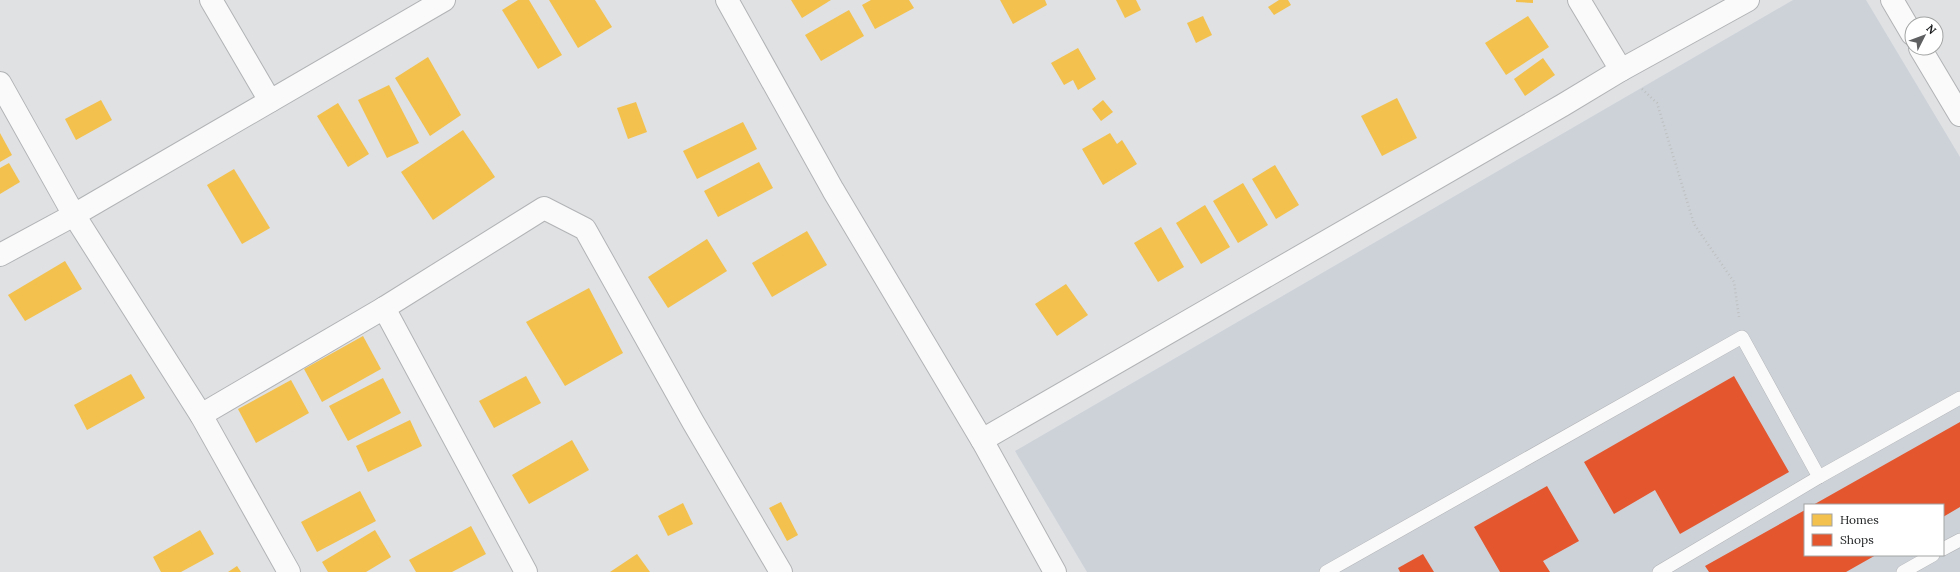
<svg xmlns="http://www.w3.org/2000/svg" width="1960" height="572" font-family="Lora,serif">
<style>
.built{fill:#cdd2d9;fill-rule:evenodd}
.homes{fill:#f2c14e}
.shops{fill:#e4572e}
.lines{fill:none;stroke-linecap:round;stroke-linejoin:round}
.service-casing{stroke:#b1b3b5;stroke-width:14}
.minor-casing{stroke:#b1b3b5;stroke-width:24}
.path{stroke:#bec0c0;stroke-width:2.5;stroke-dasharray:1 3;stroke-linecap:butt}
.service{stroke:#fafafb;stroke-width:13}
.minor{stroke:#fafafb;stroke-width:22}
</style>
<rect width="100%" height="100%" fill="#dfe1e3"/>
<path class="built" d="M1793 0H1866L1960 157V572H1087L1015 451ZM1805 505H1943V555H1805Z"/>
<g class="homes">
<polygon points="518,0 529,0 562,55 538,69 502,10"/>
<polygon points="549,0 595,0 612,27 578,48"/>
<polygon points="791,0 831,0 802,18"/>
<polygon points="871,0 909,0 914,8 875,29 862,5"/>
<polygon points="1000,0 1045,0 1047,5 1013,24"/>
<polygon points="1116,0 1136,0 1141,10 1125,18"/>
<polygon points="1279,0 1288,0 1291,5 1274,15 1268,7"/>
<polygon points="1516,0 1533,0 1533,3 1516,2"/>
<polygon points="849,10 864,36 821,61 805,35"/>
<polygon points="1203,16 1212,35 1196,43 1187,23"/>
<polygon points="1528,16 1549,47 1506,75 1485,43"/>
<polygon points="1078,48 1096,79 1078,90 1073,80 1064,85 1051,63"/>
<polygon points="428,57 461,115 430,136 395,78"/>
<polygon points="1543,58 1555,75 1525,96 1514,79"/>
<polygon points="389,85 419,143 387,158 358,100"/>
<polygon points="1397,98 1417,138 1382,156 1361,116"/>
<polygon points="101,100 112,120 76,140 65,119"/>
<polygon points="1103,100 1113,112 1101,121 1092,109"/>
<polygon points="636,102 647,132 628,139 617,108"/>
<polygon points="338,103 369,154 348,167 317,116"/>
<polygon points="743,122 757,149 697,179 683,151"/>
<polygon points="463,130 495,177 433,220 401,172"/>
<polygon points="0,133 12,155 0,162"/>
<polygon points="1110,133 1117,144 1122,140 1137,164 1103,185 1082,149"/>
<polygon points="759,162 773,188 718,217 704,191"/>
<polygon points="9,163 20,182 0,194 0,168"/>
<polygon points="1275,165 1299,205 1276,219 1252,179"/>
<polygon points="234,169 270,228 242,244 207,185"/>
<polygon points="1243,183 1268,225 1238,243 1213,201"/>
<polygon points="1205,205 1230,247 1201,264 1176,223"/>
<polygon points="1161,227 1184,267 1158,282 1134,243"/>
<polygon points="807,231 827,265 772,297 752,263"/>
<polygon points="707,239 727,271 668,308 648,277"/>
<polygon points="65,261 82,289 25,321 8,295"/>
<polygon points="1066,284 1088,315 1057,336 1035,304"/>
<polygon points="589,288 623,353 565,386 526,322"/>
<polygon points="363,336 381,369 322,402 304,369"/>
<polygon points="131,374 145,398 87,430 74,405"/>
<polygon points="526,376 541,403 494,428 479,401"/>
<polygon points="383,378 401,413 348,441 329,406"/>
<polygon points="291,380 309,413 256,443 238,409"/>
<polygon points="410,420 422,446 368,472 356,446"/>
<polygon points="572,440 589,470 529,504 512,475"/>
<polygon points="360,491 376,521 317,552 301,522"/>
<polygon points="781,502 798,535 787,541 769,508"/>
<polygon points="683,503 693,524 668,536 658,516"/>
<polygon points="471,526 486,554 452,572 416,572 409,560"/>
<polygon points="200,530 214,554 181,572 161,572 153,557"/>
<polygon points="375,530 391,557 366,572 328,572 322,562"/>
<polygon points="637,554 650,572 610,572"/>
<polygon points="237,566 241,572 228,572"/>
</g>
<g class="shops">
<polygon points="1734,376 1789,472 1680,534 1655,490 1614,514 1584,462"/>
<polygon points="1960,422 1960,507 1943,517 1943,505 1813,505"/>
<polygon points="1547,486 1579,541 1543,561 1550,572 1500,572 1474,527"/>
<polygon points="1805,510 1805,555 1876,555 1846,572 1709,572 1705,566"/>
<polygon points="1423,554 1434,572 1400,572 1398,568"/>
</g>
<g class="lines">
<g class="service-casing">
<g id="service">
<polyline points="1943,549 1960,540"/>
<polyline points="1326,572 1742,337 1819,477"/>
<polyline points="1659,572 1819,477 1960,398"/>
<polyline points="1903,572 1933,555"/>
</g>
</g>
<g class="minor-casing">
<g id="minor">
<polyline points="211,0 270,101"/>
<polyline points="727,0 833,190 982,440 1055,572"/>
<polyline points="1579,0 1621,70"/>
<polyline points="1892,0 1912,34"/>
<polyline points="1920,48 1960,115"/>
<polyline points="0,83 74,215 201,415 289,572"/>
<polyline points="0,255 74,215 444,0"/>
<polyline points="384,308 526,572"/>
<polyline points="201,415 384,308 544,208 585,229 693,422 781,572"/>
<polyline points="982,440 1563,105 1621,70 1748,0"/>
</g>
</g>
<polyline class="path" points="1642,89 1657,103 1694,224 1734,282 1739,317"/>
<use href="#service" class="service"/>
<use href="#minor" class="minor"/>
</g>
<rect x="1804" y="504" width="140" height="52" fill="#ffffff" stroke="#a3a4a4"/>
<rect x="1812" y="514" width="20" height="12" fill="#f2c14e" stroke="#a3a4a4"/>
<text x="1840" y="524" font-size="12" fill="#191b1c">Homes</text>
<rect x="1812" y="534" width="20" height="12" fill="#e4572e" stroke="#a3a4a4"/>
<text x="1840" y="544" font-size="12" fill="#191b1c">Shops</text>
<g transform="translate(1924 36) rotate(48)"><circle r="19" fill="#ffffff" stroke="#a3a4a4"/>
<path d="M0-3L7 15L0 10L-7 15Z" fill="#5e6062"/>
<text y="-6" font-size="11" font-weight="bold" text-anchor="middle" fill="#191b1c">N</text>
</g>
</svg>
